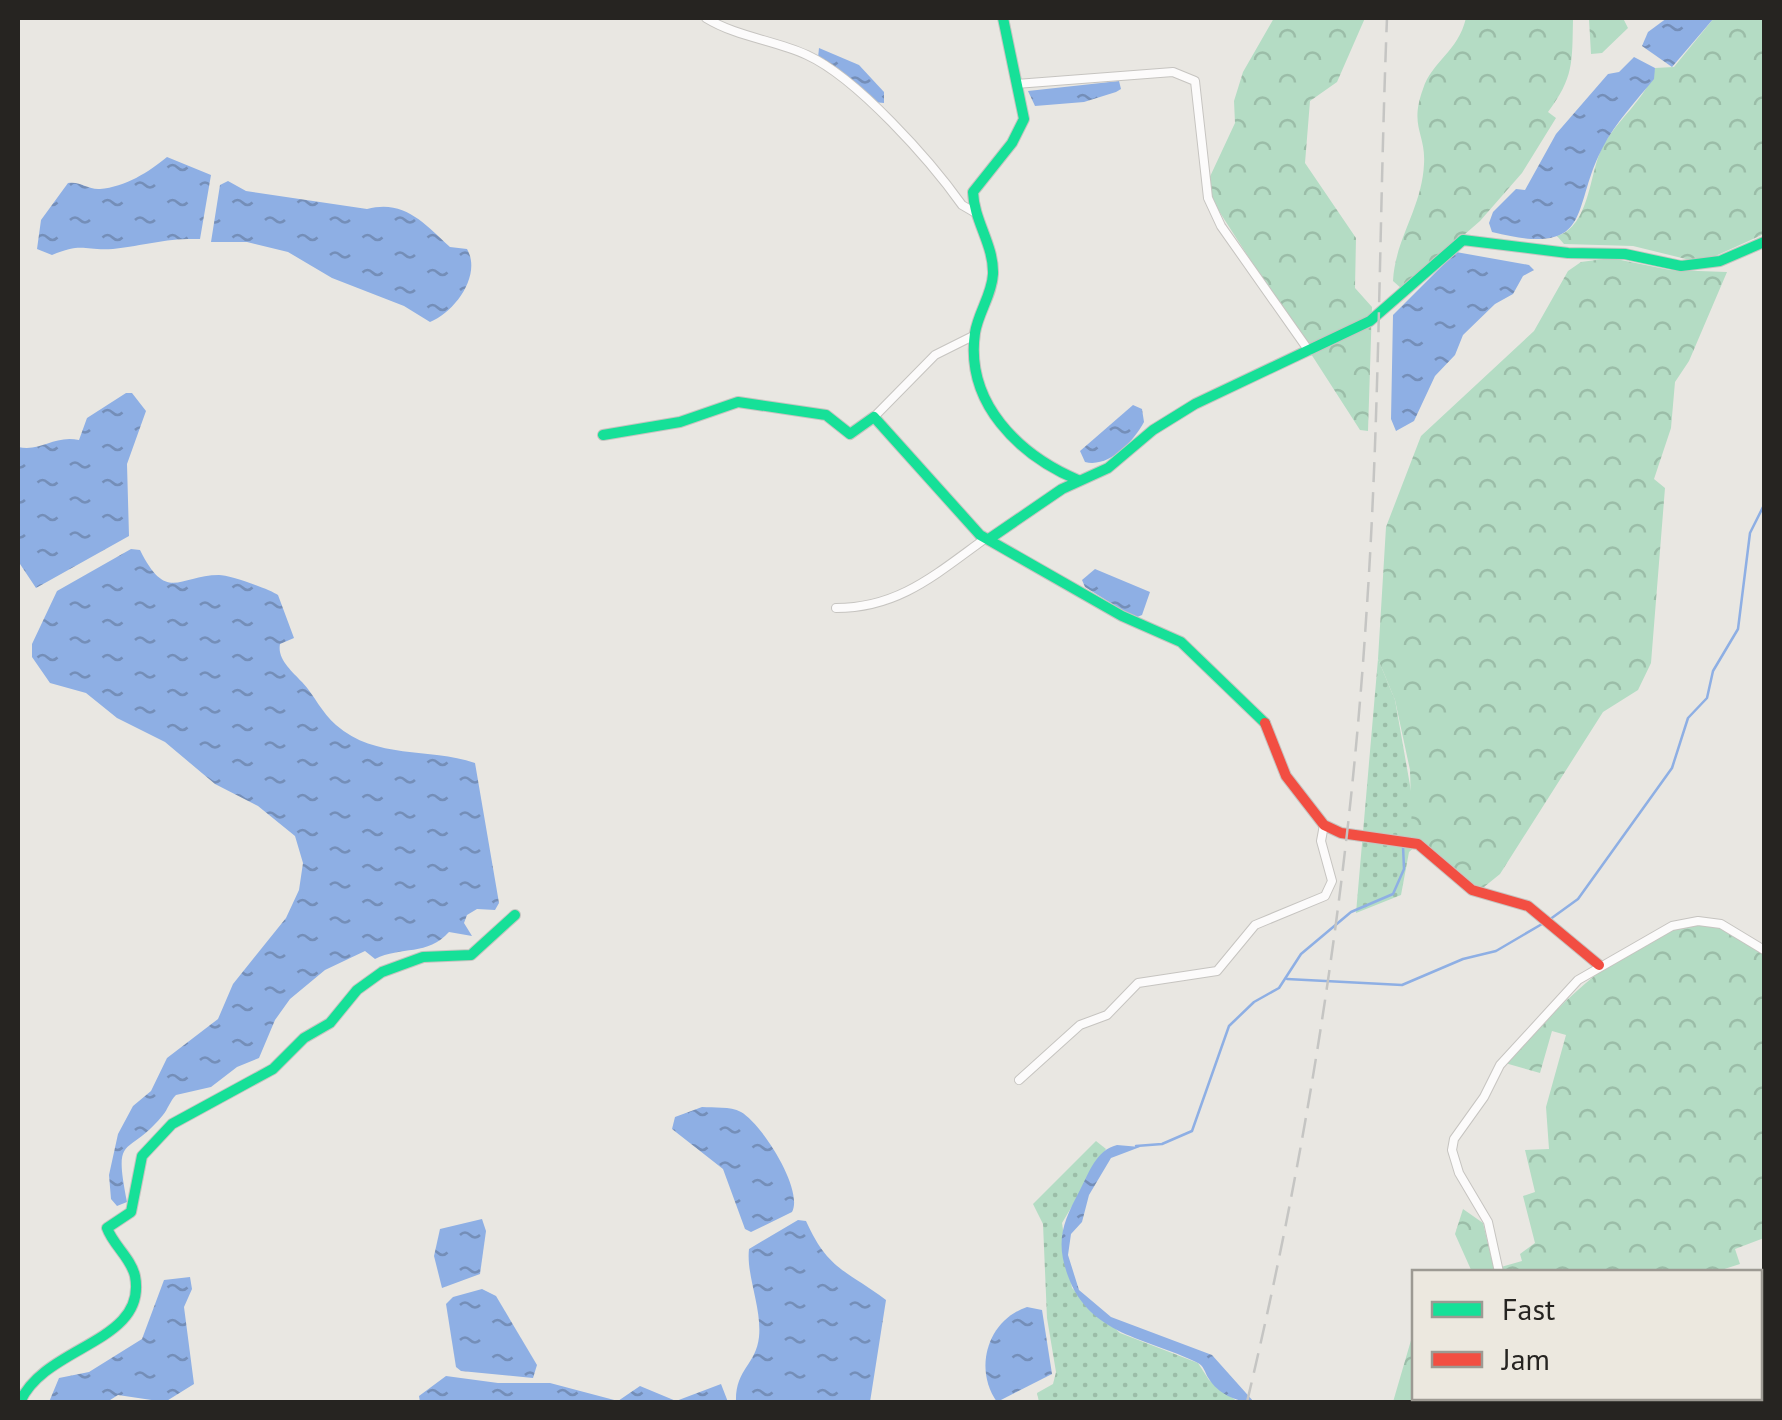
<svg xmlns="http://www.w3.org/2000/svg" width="1782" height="1420" font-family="'PT Sans',sans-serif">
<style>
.grass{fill:url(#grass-dots)}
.forest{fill:url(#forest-crowns)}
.water{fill:url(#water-ripples)}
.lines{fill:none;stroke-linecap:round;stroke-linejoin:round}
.stream{stroke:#8eafe4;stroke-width:2.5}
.street-casing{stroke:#c6c4c0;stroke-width:10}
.fast-casing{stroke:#c6c4c0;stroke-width:12}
.jam-casing{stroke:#c6c4c0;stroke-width:12}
.street{stroke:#fcfbfb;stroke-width:8}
.fast{stroke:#16e098;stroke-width:10}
.jam{stroke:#f24e42;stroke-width:10}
.rail{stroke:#c5c5c3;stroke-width:2.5;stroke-dasharray:20 10;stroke-linecap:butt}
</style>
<defs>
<pattern id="grass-dots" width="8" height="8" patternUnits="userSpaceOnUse" patternTransform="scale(2.5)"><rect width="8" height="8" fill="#b4dcc4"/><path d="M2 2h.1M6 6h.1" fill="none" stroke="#9bbda8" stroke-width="1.8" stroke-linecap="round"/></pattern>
<pattern id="forest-crowns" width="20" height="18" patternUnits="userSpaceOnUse" patternTransform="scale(2.5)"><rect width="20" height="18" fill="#b4dcc4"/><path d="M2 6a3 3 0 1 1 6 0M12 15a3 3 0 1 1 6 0" fill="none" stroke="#9bbda8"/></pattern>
<pattern id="water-ripples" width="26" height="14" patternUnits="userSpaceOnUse" patternTransform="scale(2.5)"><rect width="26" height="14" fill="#8eafe4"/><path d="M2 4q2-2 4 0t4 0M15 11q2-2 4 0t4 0" fill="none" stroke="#748eb8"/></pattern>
</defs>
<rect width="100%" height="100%" fill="#e9e7e2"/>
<g class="grass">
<polygon points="1378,659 1395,700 1420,842 1409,852 1401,895 1356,913"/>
<polygon points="1096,1141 1106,1149 1062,1223 1072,1288 1120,1333 1198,1363 1209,1380 1238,1402 1039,1402 1037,1393 1053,1384 1056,1372 1047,1318 1043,1224 1033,1204"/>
</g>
<g class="forest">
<polygon points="1274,18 1365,18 1337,82 1310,101 1305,163 1356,238 1355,288 1372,307 1368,431 1360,430 1215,205 1207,183 1235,123 1234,101 1243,72"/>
<path d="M1466 18H1623L1628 28 1602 53 1591 54 1589 19 1573 20C1572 63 1574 77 1548 112L1556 118 1522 173 1480 221 1402 289 1393 281C1395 239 1422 208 1424 164 1426 133 1409 127 1423 89 1432 61 1458 52 1466 18Z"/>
<path d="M1714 18H1764V234L1711 258 1690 260 1633 246 1564 244 1557 236C1590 226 1589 174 1602 148 1616 120 1647 99 1655 68L1674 67Z"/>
<polygon points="1611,258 1670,270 1727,272 1689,361 1675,382 1671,428 1654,479 1665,488 1651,663 1638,690 1603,712 1500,874 1484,887 1475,887 1412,836 1410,770 1395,700 1378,659 1386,527 1421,436 1534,331 1568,271 1581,262"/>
<path d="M1707 924 1727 930 1764 955V1238L1735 1249 1740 1264 1715 1272H1472L1455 1234 1463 1209 1483 1223 1494 1269 1522 1261 1520 1254 1535 1243 1523 1196 1535 1192 1525 1150 1549 1149 1546 1107 1566 1035 1552 1031 1540 1073 1505 1063C1556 1010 1629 927 1707 924Z"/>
<polygon points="1414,1330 1414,1398 1676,1398 1671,1402 1649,1398 1645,1402 1393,1402"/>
</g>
<g class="water">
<polygon points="1667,18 1714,18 1672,67 1642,46 1648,32"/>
<polygon points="819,48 859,65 884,92 884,103 873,102 818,58"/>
<path d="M1634 57 1655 68 1654 79C1637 100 1615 123 1603 147 1570 208 1596 258 1492 232L1489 223 1493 212 1516 189 1525 190 1556 134 1608 74 1619 72Z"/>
<polygon points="1119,81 1121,89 1116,92 1084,102 1035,106 1028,91"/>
<path d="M167 157 211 175 200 239C165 238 147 245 113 249 84 251 83 242 52 255L37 249 41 220 68 183C81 181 88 190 100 189 125 187 149 172 167 157Z"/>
<path d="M228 181 246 191 367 209C404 199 424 223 450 247L467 249C482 275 455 312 430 322L404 306 332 278 288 252 247 242H211L220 185Z"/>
<polygon points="1456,252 1529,265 1534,270 1523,276 1513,294 1495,304 1463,335 1455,355 1435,376 1414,421 1396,431 1391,419 1393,315"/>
<path d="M126 393H132L146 411 127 464 129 536 36 588 18 561V447C42 452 53 435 79 440L87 418Z"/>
<path d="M1133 405 1142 409 1144 422C1133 442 1109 468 1085 462L1080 451Z"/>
<path d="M131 549 140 550C167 604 179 575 219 575 229 575 270 589 278 595L294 638 280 644C277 659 292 671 302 682 315 696 321 712 336 725 376 760 428 747 475 763L499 903 495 910 477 909 467 915 464 923 472 936 449 932C428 956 401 946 375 959L365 951 325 970 290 999 275 1020 259 1058 237 1067 211 1087 176 1095C170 1101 168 1109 163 1115 127 1159 113 1131 127 1202L117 1206 111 1199 109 1175 118 1134 133 1106 151 1091 167 1058 218 1019 233 984 286 918 299 890 303 863 295 836 258 806 215 784 165 742 117 718 86 693 50 683 32 657V644L57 591Z"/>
<polygon points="1095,569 1150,592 1142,615 1135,618 1085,587 1082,580"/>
<path d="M702 1107C714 1108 730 1106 741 1112 762 1124 804 1190 792 1212L751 1232 745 1229 723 1169 672 1129 675 1117Z"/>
<path d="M1117 1145 1140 1147 1111 1158 1089 1195 1082 1222 1071 1234 1068 1255 1079 1290 1111 1317 1212 1355 1254 1402C1239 1403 1218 1394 1209 1379 1204 1372 1205 1366 1196 1362 1147 1338 1089 1335 1068 1276 1055 1241 1063 1222 1080 1190 1089 1173 1096 1150 1117 1145Z"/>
<polygon points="482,1219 486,1231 480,1274 442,1288 434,1256 440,1229"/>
<path d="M798 1220 806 1221C828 1270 846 1270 886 1300L870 1402H736C735 1369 756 1365 759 1337 762 1308 746 1275 749 1249Z"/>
<polygon points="190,1277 192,1289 184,1307 194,1384 165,1402 118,1395 107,1402 49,1402 59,1378 89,1372 142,1339 164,1280"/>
<polygon points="482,1289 496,1296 537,1365 533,1378 461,1371 456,1367 446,1304 453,1297"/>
<path d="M1027 1307 1042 1310 1052 1374 997 1402C973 1368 988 1320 1027 1307Z"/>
<polygon points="446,1376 498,1383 550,1383 618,1401 640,1386 676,1401 721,1384 728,1402 420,1402 419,1396"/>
</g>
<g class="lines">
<g class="stream">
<polyline points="1549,920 1578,899 1672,768 1688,718 1707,698 1713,671 1738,629 1750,533 1764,505"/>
<polyline points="1287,979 1402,985 1463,959 1496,951 1542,924"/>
<polyline points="1136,1146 1162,1144 1192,1131 1229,1026 1254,1002 1279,988 1301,954 1351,912 1393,894 1404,869 1403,846"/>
</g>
<g class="street-casing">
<g id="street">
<path d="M706 18C737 37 774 40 807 55 857 78 930 160 962 205L974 212"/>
<polyline points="1016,84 1173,72 1195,81 1208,198 1221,226 1309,351"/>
<polyline points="874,417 935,355 975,335"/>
<path d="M836 608C899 608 936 574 986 538"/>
<polyline points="1019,1080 1080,1025 1107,1015 1138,983 1217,971 1255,925 1325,896 1332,881 1321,841 1324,825"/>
<polyline points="1499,1272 1488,1222 1459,1173 1452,1150 1454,1139 1484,1097 1500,1065 1578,980 1672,926 1698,921 1721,924 1764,950"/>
</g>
</g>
<g class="fast-casing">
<g id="fast">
<path d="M1003 18 1024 119 1012 143 973 192C974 221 994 245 993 274 992 295 978 313 975 333 965 403 1019 455 1078 480"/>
<polyline points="603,435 680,422 738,402 826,415 850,434 874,417 980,535 1122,616 1181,642 1265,723"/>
<polyline points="989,539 1062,489 1108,468 1153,430 1195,404 1370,321 1463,240 1568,253 1625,254 1681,266 1720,261 1764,242"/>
<path d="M20 1402C45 1345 148 1343 135 1276 131 1258 113 1245 107 1228L131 1212 142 1156 172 1124 273 1069 304 1038 330 1023 357 990 382 972 423 957 471 955 515 915"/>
</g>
</g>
<g class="jam-casing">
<polyline id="jam" points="1265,723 1286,776 1324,825 1341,833 1418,844 1472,890 1528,906 1599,965"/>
</g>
<use href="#street" class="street"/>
<use href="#fast" class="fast"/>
<use href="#jam" class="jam"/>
<path class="rail" d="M1247 1402C1308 1146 1349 883 1366 620 1380 420 1379 218 1387 18"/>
</g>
<rect width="1782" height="1420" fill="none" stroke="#262421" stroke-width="40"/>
<rect x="1412" y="1270" width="350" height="130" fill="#ece8df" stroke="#9d9a93" stroke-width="2.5"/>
<rect x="1432" y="1302" width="50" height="15" fill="#16e098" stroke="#9d9a93" stroke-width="2.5"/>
<text x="1502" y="1320" font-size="30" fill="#262421">Fast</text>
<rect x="1432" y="1352" width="50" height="15" fill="#f24e42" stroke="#9d9a93" stroke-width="2.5"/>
<text x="1502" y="1370" font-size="30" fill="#262421">Jam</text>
</svg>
